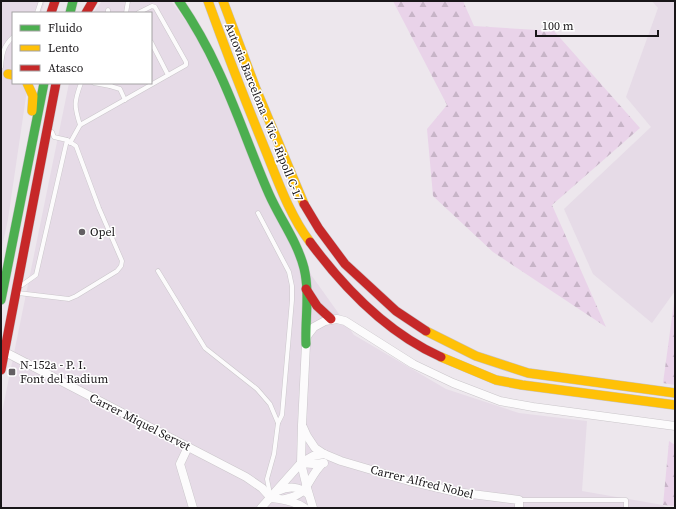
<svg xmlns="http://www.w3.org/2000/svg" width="676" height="509" font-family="'Source Serif 4',serif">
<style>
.built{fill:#e6dbe7}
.forest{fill:url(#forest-firs)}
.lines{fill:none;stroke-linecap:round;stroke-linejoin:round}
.lane-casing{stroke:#cac6ca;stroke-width:5}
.street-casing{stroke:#cac6ca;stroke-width:9}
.fast-casing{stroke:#c6c3c6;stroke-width:10}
.slow-casing{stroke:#c6c3c6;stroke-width:10}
.jam-casing{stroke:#c6c3c6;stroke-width:10}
.lane{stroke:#fcfbfc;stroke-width:4}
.street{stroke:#fcfbfc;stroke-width:8}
.fast{stroke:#4caf50;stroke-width:9}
.slow{stroke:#ffc107;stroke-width:9}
.jam{stroke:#c62828;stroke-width:9}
.poi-dot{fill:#635f63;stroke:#fff;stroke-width:1.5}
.labels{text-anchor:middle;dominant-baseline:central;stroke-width:3;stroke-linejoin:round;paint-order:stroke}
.street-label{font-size:12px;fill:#191619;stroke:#fff}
.poi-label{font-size:12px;fill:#191619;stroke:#fff;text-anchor:start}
</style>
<defs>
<pattern id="forest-firs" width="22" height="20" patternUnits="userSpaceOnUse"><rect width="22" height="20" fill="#e9d3e9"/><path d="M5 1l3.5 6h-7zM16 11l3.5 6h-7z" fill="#c7b4c7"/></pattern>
</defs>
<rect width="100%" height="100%" fill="#ede7ed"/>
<g class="built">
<polygon points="1,1 45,1 41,13 13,13 13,83 28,83 8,219 1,252"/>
<polygon points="102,1 171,1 196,35 297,255 354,335 446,389 519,413 587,421 582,491 663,505 666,508 1,508 1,417 69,83 151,83 151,13 93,13"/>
<polygon points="652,1 675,1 675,291 652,323 593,274 564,209 651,127 626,97 658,8"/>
</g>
<g class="forest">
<polygon points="393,1 463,1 474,26 554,31 640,128 552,205 606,327 493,252 433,196 427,129 447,105"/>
<polygon points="675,295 675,385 663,383"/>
<polygon points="669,441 675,445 675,506 663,505"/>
</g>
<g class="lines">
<g class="lane-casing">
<g id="lane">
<polyline points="37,13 41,1"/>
<polyline points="108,13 108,10"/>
<polyline points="126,13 128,1"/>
<polyline points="151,42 168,75"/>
<path d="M1 67C2 54 3 46 13 37"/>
<polyline points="94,83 110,86"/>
<polyline points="111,83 110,86 120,89 125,100"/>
<path d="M80 125C74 106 74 102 81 83"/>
<polyline points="70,143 80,125 186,65 186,62 155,7 152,6 138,13"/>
<polyline points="258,213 289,272 292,286 292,300 282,415 278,423"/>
<polyline points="158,271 205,348 257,389 270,404 278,423 274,454 267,479 270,494"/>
<polyline points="22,285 36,275 67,140 54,137 52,132"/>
<polyline points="18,293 69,299 76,296 117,271 121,266 122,261 99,208 76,146 67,140"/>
<polyline points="519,500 626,500 626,508"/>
</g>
</g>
<g class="street-casing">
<g id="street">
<polyline points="5,352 246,477 262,488 271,498"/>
<polyline points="303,427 307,436 315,448 324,454 341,461 409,481 456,492 519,500 519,508"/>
<polyline points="188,447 180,464 193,508"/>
<polyline points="301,463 313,464 324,463"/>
<path d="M278 491C288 486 299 486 308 494"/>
<path d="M271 498C284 499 294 501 305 508"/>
<path d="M285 499C311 494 306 479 323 463"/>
<polyline points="261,508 301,463 313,456 324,454"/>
<polyline points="313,508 307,488 301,463 302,425 306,344 307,336 314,327 325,321 337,319 345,321 413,364 453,383 500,401 533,407 675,426"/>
</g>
</g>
<g class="fast-casing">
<g id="fast">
<path d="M179 1C194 23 207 46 218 70 237 110 251 153 269 194 280 219 297 241 304 268 310 293 305 319 306 344"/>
<polyline points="70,13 73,1"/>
<polyline points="1,300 44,83"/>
</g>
</g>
<g class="slow-casing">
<g id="slow">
<path d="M208 1C226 51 245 100 265 149 278 181 289 214 310 242"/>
<polyline points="223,1 256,89 304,204"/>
<polyline points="8,74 13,75"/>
<polyline points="27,83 33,96 32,111"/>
<polyline points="426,331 476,356 528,373 675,393"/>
<polyline points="441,357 496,380 522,385 675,405"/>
</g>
</g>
<g class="jam-casing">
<g id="jam">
<polyline points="51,13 55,1"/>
<polyline points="86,13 93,1"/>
<polyline points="304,204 319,229 345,264 396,311 426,331"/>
<path d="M310 242C344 288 387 333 441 357"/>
<polyline points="306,289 317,306 331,319"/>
<polyline points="1,370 56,83"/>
</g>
</g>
<use href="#lane" class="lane"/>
<use href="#street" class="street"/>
<use href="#fast" class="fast"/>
<use href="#slow" class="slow"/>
<use href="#jam" class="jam"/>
</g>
<g class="poi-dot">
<circle cx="82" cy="232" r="4"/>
<rect x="8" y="368" width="8" height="8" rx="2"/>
</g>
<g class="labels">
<g class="street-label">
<text transform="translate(264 112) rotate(68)">Autovia Barcelona - Vic - Ripoll C-17</text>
<text transform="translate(140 422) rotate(27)">Carrer Miquel Servet</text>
<text transform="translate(422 482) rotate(14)">Carrer Alfred Nobel</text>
</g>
<g class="poi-label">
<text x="90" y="232">Opel</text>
<text x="20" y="365">N-152a - P. I.<tspan x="20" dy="14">Font del Radium</tspan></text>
</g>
</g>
<rect width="676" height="509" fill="none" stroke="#191619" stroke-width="4"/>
<rect x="12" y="12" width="140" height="72" fill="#ffffff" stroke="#a3a2a3"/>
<rect x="20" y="25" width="20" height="6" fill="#4caf50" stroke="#a3a2a3"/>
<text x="48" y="32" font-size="12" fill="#191619">Fluido</text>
<rect x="20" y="45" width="20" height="6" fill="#ffc107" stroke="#a3a2a3"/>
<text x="48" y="52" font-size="12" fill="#191619">Lento</text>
<rect x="20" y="65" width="20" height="6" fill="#c62828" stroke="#a3a2a3"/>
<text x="48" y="72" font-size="12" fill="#191619">Atasco</text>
<path d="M536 30v6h122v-6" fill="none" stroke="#191619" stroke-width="2"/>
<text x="542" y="30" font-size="12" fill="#191619" stroke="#ffffff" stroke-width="3" paint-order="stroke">100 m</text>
</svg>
